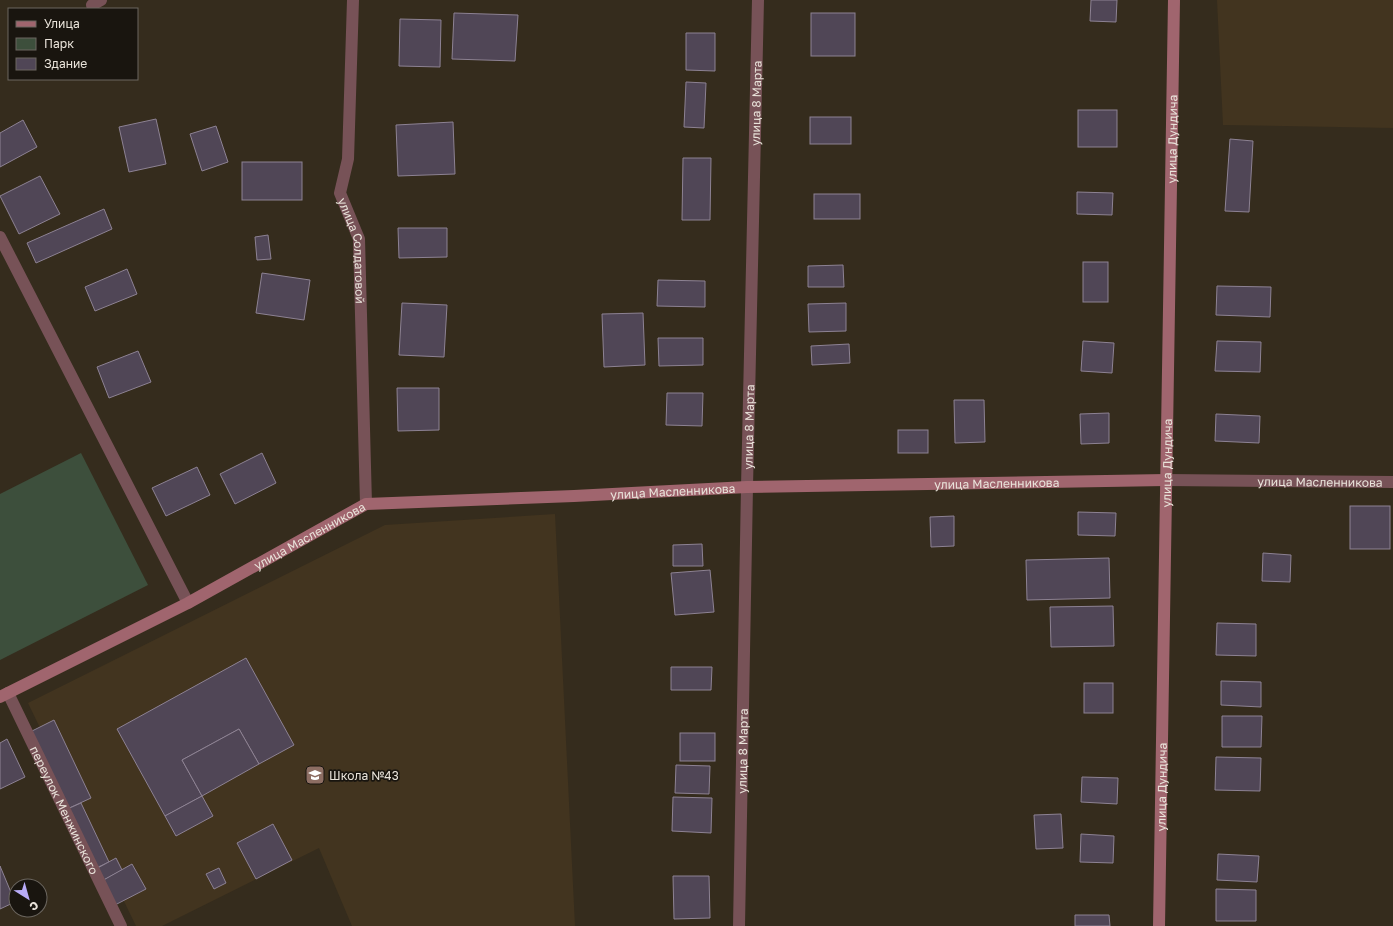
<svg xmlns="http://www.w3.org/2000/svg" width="1393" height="926" font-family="'Golos Text',sans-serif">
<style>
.built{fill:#42341f}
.green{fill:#3d4f3c}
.building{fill:#504656;stroke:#8d8293}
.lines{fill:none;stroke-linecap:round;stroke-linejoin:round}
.lane{stroke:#775257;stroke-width:12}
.street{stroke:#775257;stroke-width:12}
.secondary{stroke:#a0656e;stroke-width:12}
.labels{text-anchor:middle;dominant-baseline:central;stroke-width:3.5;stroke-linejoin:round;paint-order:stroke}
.street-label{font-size:12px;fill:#e9e3da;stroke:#19150f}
.poi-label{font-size:12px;fill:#e9e3da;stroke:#19150f;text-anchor:start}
</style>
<rect width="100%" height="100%" fill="#352c1d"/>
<g class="built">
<polygon points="1217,0 1393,0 1393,128 1223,125"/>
<polygon points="555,514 575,926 352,926 319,848 162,926 136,926 28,703 385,525"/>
</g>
<polygon class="green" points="81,453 148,585 0,660 0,494"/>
<g class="building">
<polygon points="1091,0 1117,0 1116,22 1090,21"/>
<polygon points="454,13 518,15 515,61 452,59"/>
<rect x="811" y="13" width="44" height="43"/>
<polygon points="400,19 441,20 440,67 399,66"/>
<polygon points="686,33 715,33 715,71 686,70"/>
<polygon points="686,82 706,83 704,128 684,127"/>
<rect x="1078" y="110" width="39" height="37"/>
<rect x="810" y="117" width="41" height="27"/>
<polygon points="156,119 166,164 129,172 119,127"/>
<polygon points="23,120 37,147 0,167 0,133"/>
<polygon points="453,122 455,174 398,176 396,125"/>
<polygon points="216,126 228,162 202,171 190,134"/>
<polygon points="1230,139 1253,141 1249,212 1225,211"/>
<polygon points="683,158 711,158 710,220 682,220"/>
<rect x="242" y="162" width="60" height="38"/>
<polygon points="40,176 60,214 19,234 0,196"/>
<polygon points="1077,192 1113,193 1112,215 1077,214"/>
<rect x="814" y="194" width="46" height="25"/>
<polygon points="104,209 112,229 36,263 27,243"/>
<polygon points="398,228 447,228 447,257 399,258"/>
<polygon points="268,235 271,259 257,260 255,237"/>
<rect x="1083" y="262" width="25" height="40"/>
<polygon points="843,265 844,287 808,287 808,266"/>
<polygon points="127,269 137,294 95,311 85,287"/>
<polygon points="262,273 310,280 304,320 256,313"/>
<polygon points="658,280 705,281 705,307 657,306"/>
<polygon points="1217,286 1271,287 1270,317 1216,315"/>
<polygon points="402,303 447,305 444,357 399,355"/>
<polygon points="846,303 846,331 809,332 808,304"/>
<polygon points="643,313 645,365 604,367 602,314"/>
<polygon points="658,338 703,338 703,365 659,366"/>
<polygon points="1083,341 1114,343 1112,373 1081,371"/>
<polygon points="1217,341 1261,342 1260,372 1215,371"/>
<polygon points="849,344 850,363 812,365 811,346"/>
<polygon points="138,351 151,382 109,398 97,367"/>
<polygon points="397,388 439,388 439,430 398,431"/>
<polygon points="667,393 703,393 702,426 666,425"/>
<polygon points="954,400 984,400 985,442 955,443"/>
<polygon points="1109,413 1109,443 1081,444 1080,414"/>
<polygon points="1216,414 1260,416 1259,443 1215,441"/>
<rect x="898" y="430" width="30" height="23"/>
<polygon points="262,453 276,483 235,504 220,474"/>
<polygon points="197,467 210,495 166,516 152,488"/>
<rect x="1350" y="506" width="40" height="43"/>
<polygon points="1078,512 1116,513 1115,536 1078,535"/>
<polygon points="954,516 954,546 931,547 930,517"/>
<polygon points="702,544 703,566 673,566 673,545"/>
<polygon points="1263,553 1291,555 1290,582 1262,581"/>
<polygon points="1109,558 1110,598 1027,600 1026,560"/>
<polygon points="710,570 714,612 675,615 671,573"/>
<polygon points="1113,606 1114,646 1051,647 1050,607"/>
<polygon points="1217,623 1256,624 1256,656 1216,655"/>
<polygon points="246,658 294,745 259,764 239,729 182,760 202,796 165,816 117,729"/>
<polygon points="671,667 712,667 711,690 671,690"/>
<polygon points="1221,681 1261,682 1261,707 1221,705"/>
<rect x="1084" y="683" width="29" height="30"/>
<polygon points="1222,716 1262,716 1261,747 1222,747"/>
<polygon points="54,720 91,798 65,810 28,733"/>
<polygon points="239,729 259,764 202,796 182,760"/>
<rect x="680" y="733" width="35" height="28"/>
<polygon points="7,739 25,777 0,789 0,743"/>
<polygon points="1216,757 1261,758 1260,791 1215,790"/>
<polygon points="676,765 710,766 709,794 675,793"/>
<polygon points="1082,777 1118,778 1117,804 1081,802"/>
<polygon points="202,796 213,816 176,836 165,816"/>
<polygon points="673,797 712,798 711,833 672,831"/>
<polygon points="81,803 109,862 94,869 65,810"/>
<polygon points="1061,814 1063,848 1036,849 1034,815"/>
<polygon points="273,824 292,860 256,879 237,843"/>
<polygon points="1081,834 1114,836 1113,863 1080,862"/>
<polygon points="1218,854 1259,856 1257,882 1217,880"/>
<polygon points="116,858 122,870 100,882 94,870"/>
<polygon points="132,864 146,889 113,906 100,882"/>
<polygon points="0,866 15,902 0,909"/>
<polygon points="219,868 226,883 214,889 206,874"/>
<polygon points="673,876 709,876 710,918 674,919"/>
<polygon points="1216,889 1256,890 1256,921 1216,921"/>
<polygon points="1075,915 1109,915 1110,926 1075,926"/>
</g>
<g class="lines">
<g class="lane">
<polyline points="92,5 101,0"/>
<polyline points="0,237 188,603"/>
</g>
<g class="street">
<path id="s1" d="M353 0 348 159 340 193 359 239 366 504"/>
<path id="s2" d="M1166 480 1393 482"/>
<path id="s3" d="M8 693 121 926"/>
<path id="s4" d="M739 926 747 487 758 0"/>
</g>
<g class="secondary">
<path id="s5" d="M0 697 188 603 366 504 574 496 747 487 1166 480"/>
<path id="s6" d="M1159 926 1174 0"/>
</g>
</g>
<defs>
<g id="school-square" transform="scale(1)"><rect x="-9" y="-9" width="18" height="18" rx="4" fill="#8d6e63" stroke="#19150f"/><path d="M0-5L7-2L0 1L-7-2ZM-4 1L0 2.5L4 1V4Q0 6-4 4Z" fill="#fff"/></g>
</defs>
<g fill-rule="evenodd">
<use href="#school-square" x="315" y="775"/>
</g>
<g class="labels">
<g class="street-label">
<text stroke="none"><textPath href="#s4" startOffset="823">улица 8 Марта</textPath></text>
<text stroke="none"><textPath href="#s6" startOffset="787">улица Дундича</textPath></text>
<text stroke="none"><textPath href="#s1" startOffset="254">улица Солдатовой</textPath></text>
<text stroke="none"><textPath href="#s4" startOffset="499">улица 8 Марта</textPath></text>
<text stroke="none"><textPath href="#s6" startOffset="463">улица Дундича</textPath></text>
<text stroke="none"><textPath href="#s2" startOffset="154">улица Масленникова</textPath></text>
<text stroke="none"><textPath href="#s5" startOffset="1045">улица Масленникова</textPath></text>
<text stroke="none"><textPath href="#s5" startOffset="721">улица Масленникова</textPath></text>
<text stroke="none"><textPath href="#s5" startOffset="349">улица Масленникова</textPath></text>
<text stroke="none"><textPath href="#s4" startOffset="175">улица 8 Марта</textPath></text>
<text stroke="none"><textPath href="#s6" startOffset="139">улица Дундича</textPath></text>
<text stroke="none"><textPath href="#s3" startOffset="130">переулок Менжинского</textPath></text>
</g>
<g class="poi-label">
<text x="329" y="775">Школа №43</text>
</g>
</g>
<rect x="8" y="8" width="130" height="72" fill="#19150f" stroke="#6c6760"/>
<rect x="16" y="21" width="20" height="6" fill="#a0656e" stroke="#6c6760"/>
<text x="44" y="28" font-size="12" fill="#e9e3da">Улица</text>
<rect x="16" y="38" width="20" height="12" fill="#3d4f3c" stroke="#6c6760"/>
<text x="44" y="48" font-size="12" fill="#e9e3da">Парк</text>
<rect x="16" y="58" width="20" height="12" fill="#504656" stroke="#6c6760"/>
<text x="44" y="68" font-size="12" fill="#e9e3da">Здание</text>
<g transform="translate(28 898) rotate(143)"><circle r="19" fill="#19150f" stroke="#6c6760"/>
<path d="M0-3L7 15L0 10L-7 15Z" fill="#b8abf7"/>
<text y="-6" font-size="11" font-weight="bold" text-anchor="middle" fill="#e9e3da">С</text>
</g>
</svg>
